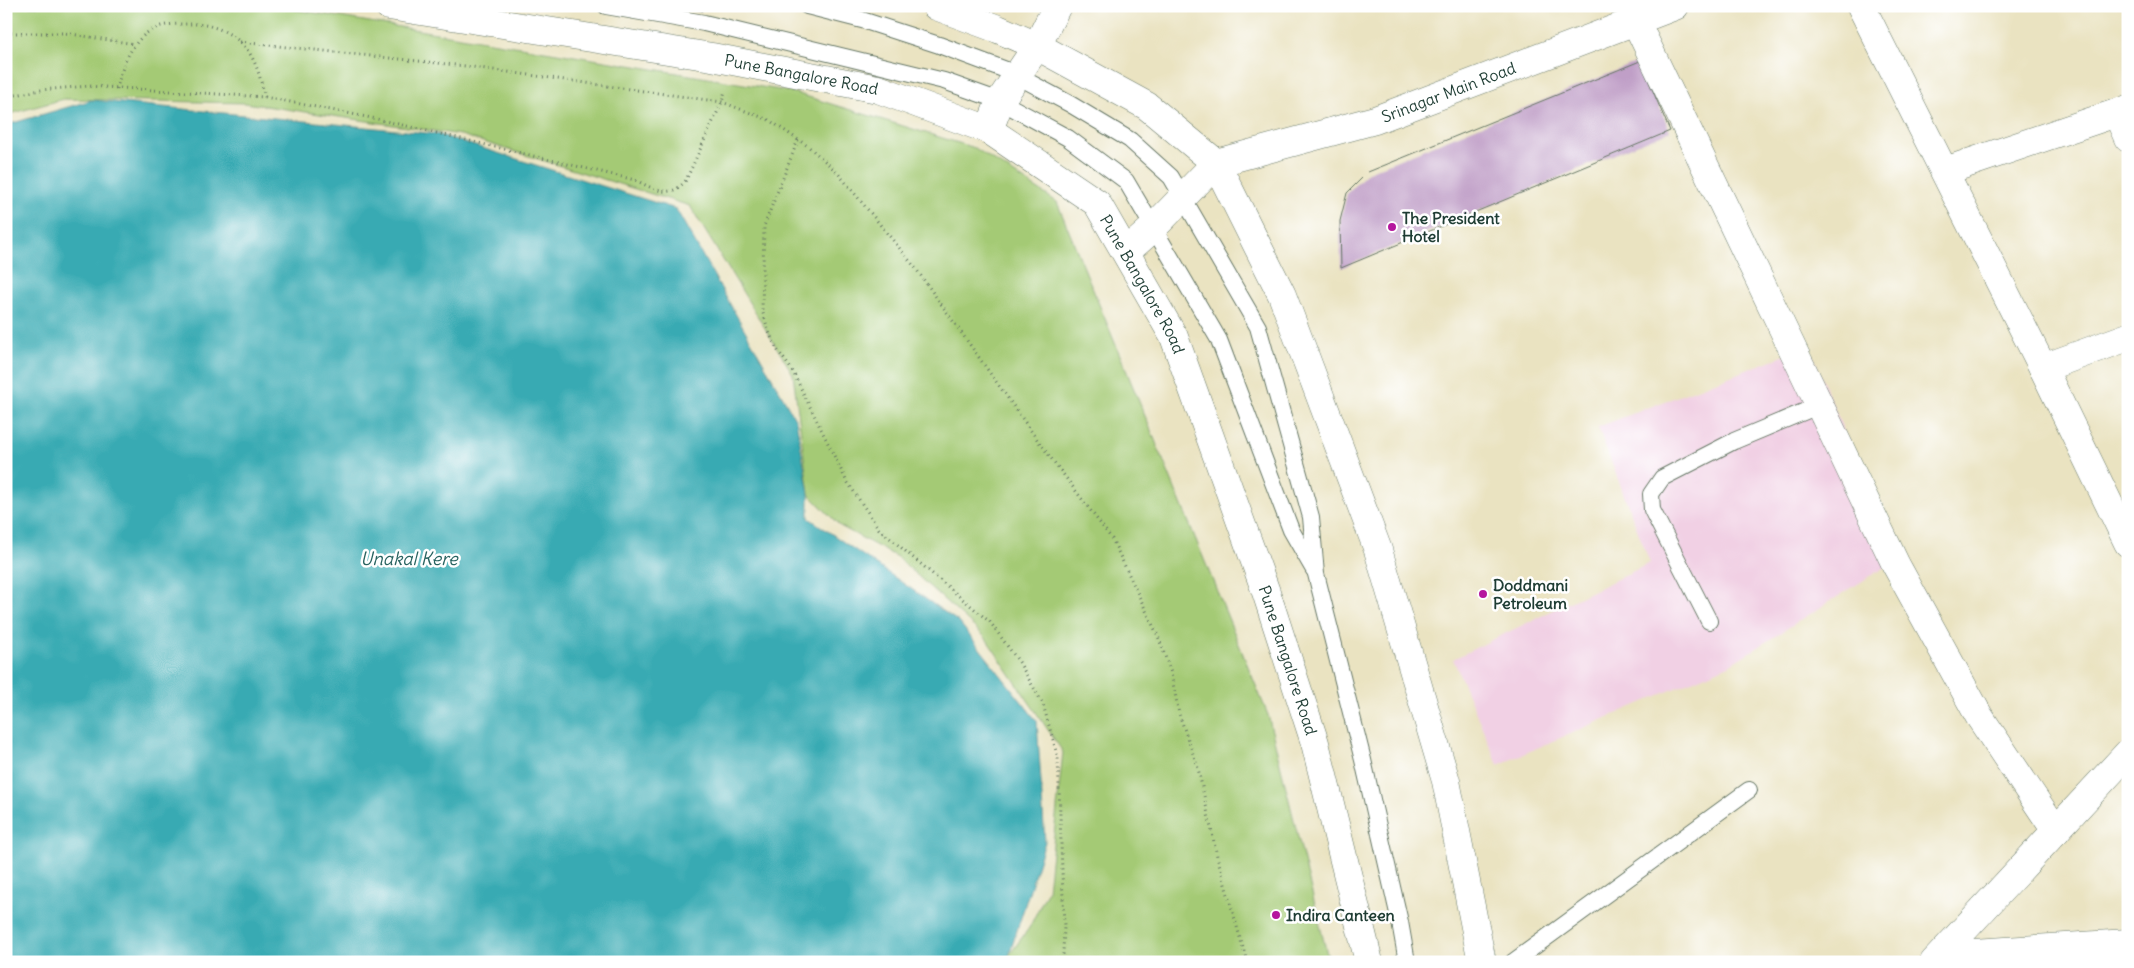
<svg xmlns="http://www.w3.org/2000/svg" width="2134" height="968" font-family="Delius,sans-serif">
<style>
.built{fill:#f1d0e4}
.green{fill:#a4ca75;stroke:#628454}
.water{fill:#38aab3;stroke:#2c7474}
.building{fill:#c09fc7}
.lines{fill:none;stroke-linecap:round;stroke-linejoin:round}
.lane-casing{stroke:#667765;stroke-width:18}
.street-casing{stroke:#667765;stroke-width:29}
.secondary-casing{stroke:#667765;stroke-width:29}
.primary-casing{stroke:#667765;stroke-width:29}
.path{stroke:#667765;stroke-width:3;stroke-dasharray:1 4;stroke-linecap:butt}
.lane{stroke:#fff;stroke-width:16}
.street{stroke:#fff;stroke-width:28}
.secondary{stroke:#fff;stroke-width:28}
.primary{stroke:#fff;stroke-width:28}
.poi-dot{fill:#b5179e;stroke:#fff;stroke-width:2}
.labels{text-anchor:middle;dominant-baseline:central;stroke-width:5;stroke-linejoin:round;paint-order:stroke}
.street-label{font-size:16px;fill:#1f3d34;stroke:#fff}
.poi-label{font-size:16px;font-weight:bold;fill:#1f3d34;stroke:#fff;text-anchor:start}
.water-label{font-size:18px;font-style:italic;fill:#286360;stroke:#fff}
</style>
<rect width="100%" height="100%" fill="#fff"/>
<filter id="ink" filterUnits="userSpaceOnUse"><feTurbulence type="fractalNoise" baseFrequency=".02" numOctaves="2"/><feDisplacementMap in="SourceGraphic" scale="10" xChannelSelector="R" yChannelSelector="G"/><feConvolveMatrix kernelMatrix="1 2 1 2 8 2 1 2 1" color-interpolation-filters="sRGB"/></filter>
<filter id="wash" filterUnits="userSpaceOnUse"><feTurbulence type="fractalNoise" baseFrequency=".0096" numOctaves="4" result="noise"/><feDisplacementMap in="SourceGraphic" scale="20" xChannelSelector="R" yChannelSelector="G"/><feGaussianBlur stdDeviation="1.12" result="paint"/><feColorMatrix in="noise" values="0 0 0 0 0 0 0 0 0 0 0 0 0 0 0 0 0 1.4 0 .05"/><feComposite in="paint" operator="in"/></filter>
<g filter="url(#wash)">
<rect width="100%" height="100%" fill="#eae3c1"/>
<polygon class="built" points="1809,346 1896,560 1729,665 1498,765 1453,659 1650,563 1598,427"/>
<polygon class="green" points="6,6 273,6 792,92 975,148 1057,202 1268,715 1329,962 1009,962 1007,958 1029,928 1048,890 1063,752 985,637 897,557 840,526 809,494 793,374 690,206 461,135 245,103 64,99 6,115"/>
<polygon class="water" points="92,100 437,134 676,209 796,420 809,494 809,518 959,622 1037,721 1045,842 1007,962 6,962 6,125"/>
<g id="blocks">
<g class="building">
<polygon points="681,6 704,6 703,11 681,7"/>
<polygon points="1640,61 1670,131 1341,268 1340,221 1347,193 1368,172"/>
</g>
</g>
</g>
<g filter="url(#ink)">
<use href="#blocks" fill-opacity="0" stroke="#667765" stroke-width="1"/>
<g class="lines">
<g class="lane-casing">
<g id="lane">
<polyline points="606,6 704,23 944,81 1000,101 1068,138 1126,181 1219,340 1291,530 1314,570"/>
<polyline points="807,6 862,20 939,45 1006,70 1070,104 1130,140 1171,177 1258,327 1311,517 1316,574 1363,760 1400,922 1407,962"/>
<polyline points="1709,621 1652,510 1651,494 1662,478 1734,441 1820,405"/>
<polyline points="1513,962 1749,790"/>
</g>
</g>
<g class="street-casing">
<g id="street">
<polyline points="1861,6 2043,368 2128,543"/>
<polyline points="1636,22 1896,565 1979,716 2056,831"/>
<polyline points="2117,113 2128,138"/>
<polyline points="1945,171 2128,109"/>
<polyline points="2043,368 2128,337"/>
<polyline points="1943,955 2128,943"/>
</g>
</g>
<g class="secondary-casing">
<g id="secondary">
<polyline points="989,130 1000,101 1037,46 1057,6"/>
<path id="s1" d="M1126 252 1153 228 1216 163 1375 120 1675 6"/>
<polyline points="1934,962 2128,753"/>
</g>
</g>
<g class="primary-casing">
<g id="primary">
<path id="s2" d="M389 6 712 57 878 89 989 130 1097 203 1174 337 1266 592 1315 743 1369 962"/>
<polyline points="936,6 998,29 1037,46 1147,106 1216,163 1282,295 1378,550 1446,781 1482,962"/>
</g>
</g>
<g class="path">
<polyline points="6,33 64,33 135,44"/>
<polyline points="240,42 465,66 722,102 769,120 809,147 837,172 914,266 1039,442 1112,539 1158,636 1171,673 1179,714 1198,768 1217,856 1247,962"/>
<path d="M117 89C122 64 134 34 161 26 169 24 179 24 188 24 206 23 226 29 240 42 256 56 260 78 265 97"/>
<path d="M6 97 40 90 89 86 265 97 377 119 635 180C654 189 671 200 686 180L722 102 725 91"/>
<polyline points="798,140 764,226 762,310 769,332 776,348 792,370 846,480 879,529 990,622 1019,662 1043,704 1058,758 1064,927 1063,954 1059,962"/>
</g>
<use href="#lane" class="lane"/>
<use href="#street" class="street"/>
<use href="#secondary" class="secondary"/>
<use href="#primary" class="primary"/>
</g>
</g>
<g class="poi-dot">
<circle cx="1392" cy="227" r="5"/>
<circle cx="1483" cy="594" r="5"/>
<circle cx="1276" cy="915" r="5"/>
</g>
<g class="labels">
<g class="street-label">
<text stroke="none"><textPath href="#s2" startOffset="418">Pune Bangalore Road</textPath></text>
<text stroke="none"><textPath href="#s1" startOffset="370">Srinagar Main Road</textPath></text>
<text stroke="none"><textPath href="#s2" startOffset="838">Pune Bangalore Road</textPath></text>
<text stroke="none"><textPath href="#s2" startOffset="1242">Pune Bangalore Road</textPath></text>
</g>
<g class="poi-label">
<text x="1402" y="218">The President<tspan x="1402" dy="18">Hotel</tspan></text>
<text x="1493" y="585">Doddmani<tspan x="1493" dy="18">Petroleum</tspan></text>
<text x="1286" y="915">Indira Canteen</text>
</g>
<g class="water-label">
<text x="409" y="558">Unakal Kere</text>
</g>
</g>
<rect width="2134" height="968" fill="none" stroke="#fff" stroke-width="25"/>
</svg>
